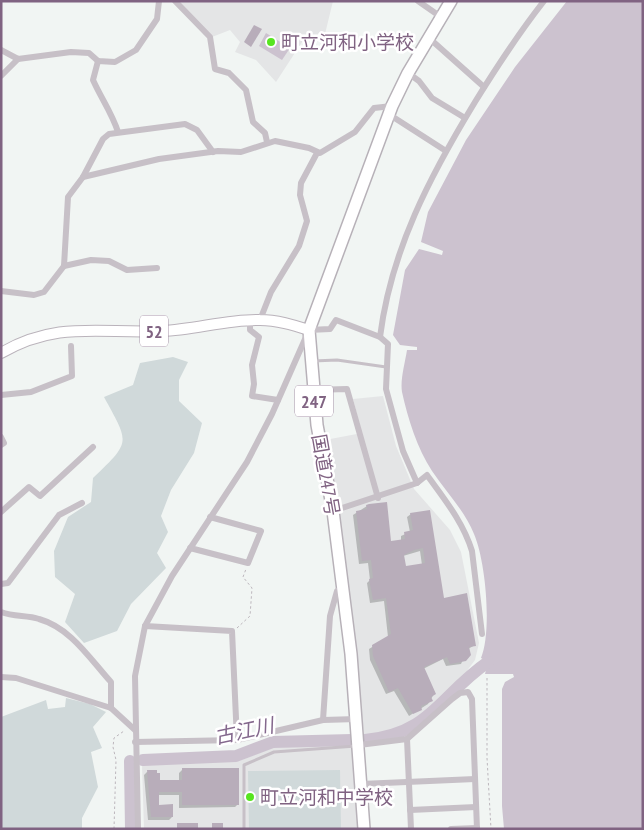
<svg xmlns="http://www.w3.org/2000/svg" width="644" height="830" font-family="'PT Sans Narrow','Noto Sans JP',sans-serif">
<style>
.built{fill:#e4e5e6}
.green{fill:#d0d9da}
.water{fill:#ccc2cf}
.shadow{fill:#0003;fill-rule:evenodd}
.lines{fill:none;stroke-linecap:round;stroke-linejoin:round}
.river{stroke:#ccc2cf;stroke-width:12}
.building{fill:#b8adba;fill-rule:evenodd}
.primary-casing{stroke:#bab3bb;stroke-width:12}
.highway-casing{stroke:#b7b1b8;stroke-width:14}
.path{stroke:#bdb7bd;stroke-width:1;stroke-dasharray:2.5 2.5;stroke-linecap:butt}
.lane{stroke:#c7c0c7;stroke-width:3}
.street{stroke:#c7c0c7;stroke-width:6}
.primary{stroke:#fff;stroke-width:10}
.highway{stroke:#fff;stroke-width:11}
.poi-dot{fill:#57e520;stroke:#fff;stroke-width:2}
.labels{text-anchor:middle;dominant-baseline:central;stroke-width:5;stroke-linejoin:round;paint-order:stroke}
.shield{fill:#fff;stroke:#a692a8;stroke-width:1}
.shield-label{font-size:18px;font-weight:bold;fill:#806382}
.poi-label{font-size:19px;fill:#806382;stroke:#fff;text-anchor:start}
.street-label{font-size:19px;fill:#806382;stroke:#fff}
.water-label{font-size:20px;font-style:italic;fill:#84688d;stroke:#fff}
</style>
<rect width="100%" height="100%" fill="#f1f5f3"/>
<g class="built">
<polygon points="179,1 333,1 325,34 302,42 276,82 256,60 235,52 240,42 230,30 212,37"/>
<polygon points="383,396 396,446 414,489 450,530 461,552 479,643 475,660 460,680 421,717 404,728 386,734 364,734 347,588 325,440 362,433 353,399"/>
<polygon points="353,742 358,829 144,829 142,765 239,761 272,748"/>
</g>
<g class="green">
<path d="M173 357 188 362 179 380V401L202 423 194 453 171 490 161 516 168 532 157 553 166 568 131 604 117 631 84 643 65 622 75 594 55 577 54 551 68 517 91 502 93 478C132 441 129 443 104 397L133 385 140 363Z"/>
<polygon points="66,698 90,704 106,712 93,727 102,748 91,752 98,787 82,818 82,829 1,829 1,717 46,700 48,709 65,707"/>
<polygon points="340,770 341,829 249,829 248,771"/>
</g>
<g class="water">
<path d="M567 1H643V829H504L502 806V689L505 682 514 677 513 674H485L488 662 481 658C492 632 486 562 474 534 465 511 446 492 432 471 417 448 408 419 402 392 400 380 405 363 407 350H417V347L400 345 393 335 405 270 419 249 442 255 443 251 421 242 428 212 466 140 515 67Z"/>
<polygon points="266,33 290,48 282,60 259,46"/>
</g>
<g class="shadow">
<path d="M367 506 390 542 401 541V536L410 532 407 517 411 514 443 599 475 645 468 649 461 664 446 666 443 659 423 669 434 694 428 704 409 716 394 691 386 694 370 660 369 649 388 637 384 601 370 603 367 583 370 580 368 563 359 564 353 515ZM420 551 422 565 405 567 403 556Z"/>
<polygon points="182,770 238,804 235,807 179,808 179,795 158,795 158,806 172,817 169,820 148,820 144,775 147,772 156,771 159,781 179,781 179,773"/>
</g>
<g class="lines">
<g class="river">
<path d="M365 740C431 734 440 695 488 662"/>
<polyline points="143,760 236,756 273,742 352,740"/>
<polyline points="130,761 131,829"/>
</g>
</g>
<g class="building">
<polygon points="254,25 262,29 251,47 244,42"/>
<path d="M387 502 391 541 405 539 404 532 413 530 410 513 430 510 444 598 467 593 476 646 469 647 471 655 466 661 450 664 447 657 424 667 436 694 431 697 433 701 421 706 422 710 413 714 398 688 389 692 373 656 372 645 391 634 386 598 373 600 369 579 373 578 371 560 362 561 356 511 367 509 366 505 369 504ZM423 548 425 563 406 566 404 555 414 550Z"/>
<polygon points="182,768 239,768 239,805 182,805 182,792 159,792 159,805 173,804 173,817 151,817 147,770 157,770 157,773 160,773 160,780 182,780"/>
<rect x="177" y="823" width="21" height="6"/>
<rect x="212" y="823" width="11" height="6"/>
</g>
<g class="lines">
<g class="primary-casing">
<path id="primary" d="M1 353C58 320 101 334 162 331 194 330 228 319 260 320 277 320 293 325 309 330"/>
</g>
<g class="highway-casing">
<polyline id="highway" points="364,829 351,654 333,511 317,425 309,330 392,106 408,73 451,1"/>
</g>
<g class="path">
<polyline points="237,628 250,616 252,588 243,577 246,569"/>
<polyline points="487,678 487,758 491,829"/>
<polyline points="114,829 116,760 113,747 114,738 124,731"/>
</g>
<g class="lane">
<polyline points="313,361 337,360 386,367"/>
<polyline points="244,829 244,765 274,752 356,746"/>
</g>
<g class="street">
<polyline points="175,1 210,37 215,69 229,73 246,90 253,122 265,133 267,142"/>
<polyline points="418,1 441,17"/>
<polyline points="429,38 484,87"/>
<polyline points="1,50 18,59 71,52 89,53 98,61 115,62 136,50 157,19 159,1"/>
<path d="M98 61 93 80C101 98 112 113 118 132"/>
<polyline points="408,73 419,81 432,98 465,118"/>
<polyline points="1,76 18,59"/>
<polyline points="390,115 446,151"/>
<polyline points="83,177 159,159 218,151 241,152 275,141 309,148 320,153 355,132 374,108 392,106"/>
<polyline points="64,266 91,260 109,261 127,270 157,268"/>
<polyline points="1,291 34,295 44,292 64,266 68,197 83,177 103,139 109,134 185,124 197,130 213,152"/>
<polyline points="260,320 271,292 299,246 307,221 300,195 301,183 317,153"/>
<polyline points="250,321 250,330 259,337 252,365 254,384 252,396 278,400"/>
<path d="M380 337C391 250 430 176 475 102 496 68 519 33 544 1"/>
<polyline points="312,390 347,389 378,498"/>
<polyline points="1,395 31,392 72,376 71,346"/>
<polyline points="1,437 4,443 1,445"/>
<path d="M333 511 417 483 427 475C445 500 463 522 472 551L482 634"/>
<polyline points="1,512 29,487 40,496 93,447"/>
<polyline points="190,548 248,563 261,531 210,517"/>
<polyline points="1,584 8,583 59,515 82,503"/>
<path d="M1 612C14 617 27 615 39 619 71 628 90 659 111 682V708"/>
<polyline points="145,626 232,631 237,740"/>
<polyline points="1,677 16,678 111,708 135,730"/>
<polyline points="323,720 330,616 337,591 344,588"/>
<polyline points="407,739 411,829"/>
<polyline points="135,742 237,740 323,720 357,719"/>
<polyline points="359,745 407,739 452,699 460,693 468,692 472,699 477,829"/>
<polyline points="361,784 475,779"/>
<polyline points="410,810 476,807"/>
<polyline points="138,829 135,676 145,626 172,576 247,462 272,414 309,330 330,329 336,320 380,337 388,344 386,389 403,451 417,483"/>
<polyline points="451,829 477,828"/>
</g>
<use href="#primary" class="primary"/>
<use href="#highway" class="highway"/>
</g>
<g class="poi-dot">
<circle cx="271" cy="42" r="5"/>
<circle cx="250" cy="797" r="5"/>
</g>
<g class="labels">
<g class="shield">
<rect x="140" y="315.5" width="28" height="31" rx="4"/>
<rect x="295" y="385.5" width="38" height="31" rx="4"/>
</g>
<g class="shield-label">
<text x="154" y="331">52</text>
<text x="314" y="401">247</text>
</g>
<g class="poi-label">
<text x="281" y="42">町立河和小学校</text>
<text x="260" y="797">町立河和中学校</text>
</g>
<g class="street-label">
<text transform="translate(326 475) rotate(80)">国道247号</text>
</g>
<g class="water-label">
<text transform="translate(244 731) rotate(-12)">古江川</text>
</g>
</g>
<rect width="644" height="830" fill="none" stroke="#806382" stroke-width="5"/>
</svg>
